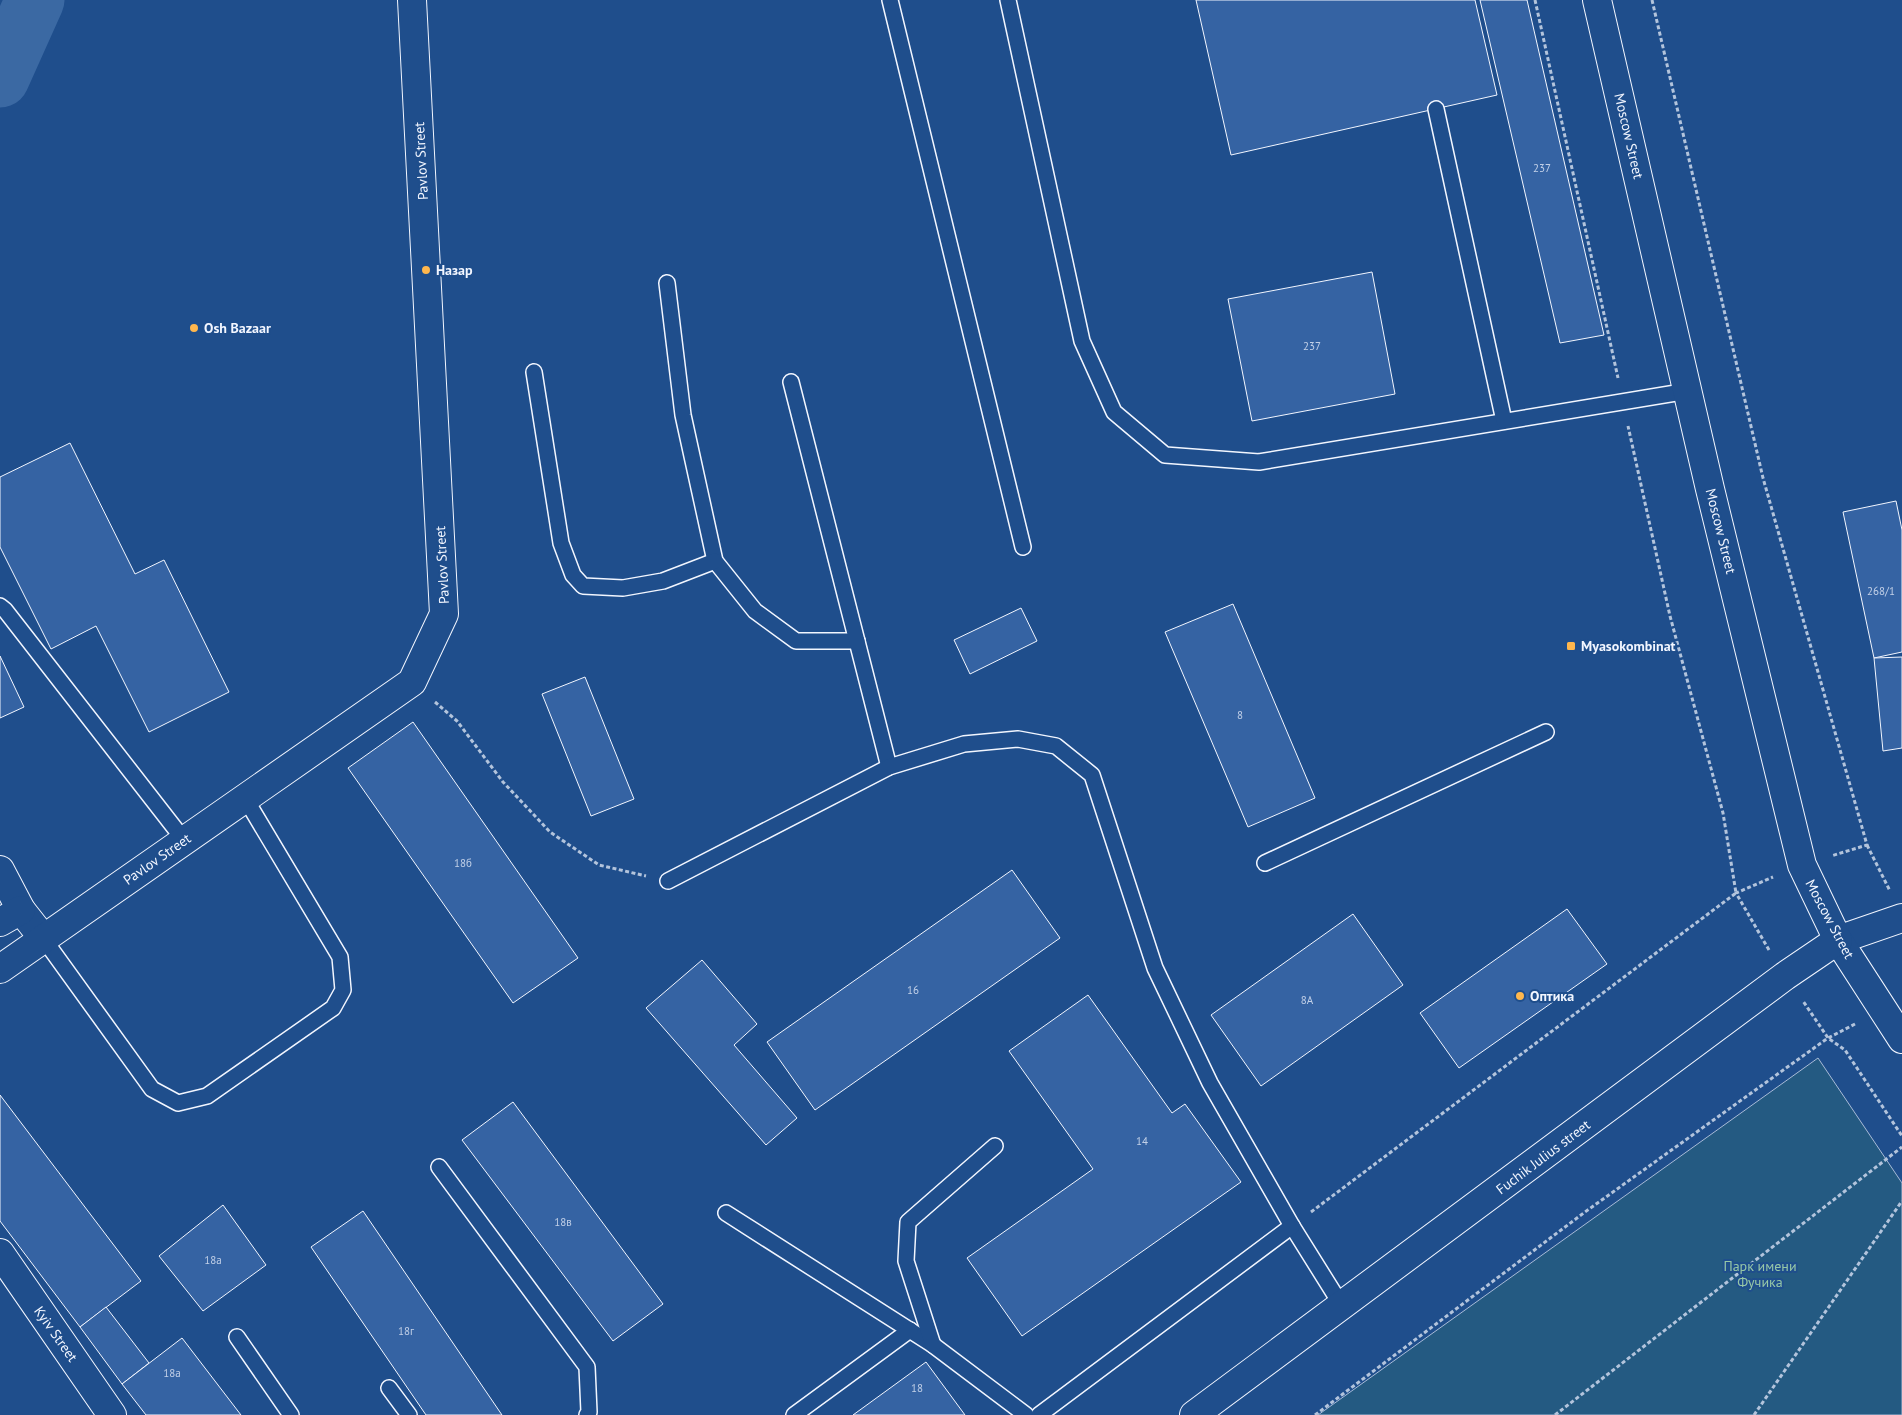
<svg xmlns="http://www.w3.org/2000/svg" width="1902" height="1415" font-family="'PT Sans',sans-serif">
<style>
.green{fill:#245a82;stroke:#a8bbd7}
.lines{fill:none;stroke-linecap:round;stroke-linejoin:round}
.river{stroke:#3b69a3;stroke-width:59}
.building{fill:#3563a3;stroke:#f2f6ff}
.service-casing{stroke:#f2f6ff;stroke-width:18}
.minor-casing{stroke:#f2f6ff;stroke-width:30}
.tertiary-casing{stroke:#f2f6ff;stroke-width:30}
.secondary-casing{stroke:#f2f6ff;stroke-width:30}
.primary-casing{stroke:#f2f6ff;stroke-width:30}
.path{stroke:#b3c4dc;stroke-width:3;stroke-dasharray:4 2.5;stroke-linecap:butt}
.service{stroke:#1f4e8c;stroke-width:15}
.minor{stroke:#1f4e8c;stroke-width:28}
.tertiary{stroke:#1f4e8c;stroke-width:28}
.secondary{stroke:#1f4e8c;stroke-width:28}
.primary{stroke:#1f4e8c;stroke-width:28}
.poi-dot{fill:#ffb74d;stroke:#1f4e8c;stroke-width:2}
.labels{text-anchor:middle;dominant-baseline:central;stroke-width:4;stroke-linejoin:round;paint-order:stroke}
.number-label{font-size:11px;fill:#c3d1e8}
.street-label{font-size:14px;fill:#f2f6ff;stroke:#1f4e8c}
.poi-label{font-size:14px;font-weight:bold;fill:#f2f6ff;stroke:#1f4e8c;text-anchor:start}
.park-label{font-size:14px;fill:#97c8a6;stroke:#1f4e8c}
</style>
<rect width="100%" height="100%" fill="#1f4e8c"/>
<polygon class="green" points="1818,1058 1902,1183 1902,1415 1318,1415"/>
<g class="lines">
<polyline class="river" points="0,78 35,0"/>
</g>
<g class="building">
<polygon points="1196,0 1475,0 1497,95 1231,155"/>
<polygon points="1480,0 1527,0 1604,335 1560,343"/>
<polygon points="1372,272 1395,394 1252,421 1228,299"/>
<polygon points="70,443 135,574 164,560 229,692 149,732 96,626 51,649 0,547 0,477"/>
<polygon points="1896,501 1902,530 1902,652 1874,658 1843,512"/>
<polygon points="1233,604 1315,798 1248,827 1165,632"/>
<polygon points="1021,608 1037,641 970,674 954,640"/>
<polygon points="0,656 24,707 0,718"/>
<polygon points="1902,657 1902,748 1883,751 1874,658"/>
<polygon points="585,677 634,799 591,816 542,694"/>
<polygon points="413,722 578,958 513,1003 348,768"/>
<polygon points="1012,870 1060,938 815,1110 767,1042"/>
<polygon points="1567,909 1607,964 1459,1068 1420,1013"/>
<polygon points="1353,914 1403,985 1261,1086 1211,1015"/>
<polygon points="702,960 757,1024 734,1045 797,1118 766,1145 646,1008"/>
<polygon points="1088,995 1172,1113 1185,1104 1241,1182 1022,1336 967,1258 1093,1169 1009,1051"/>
<polygon points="0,1095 141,1281 80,1327 0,1221"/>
<polygon points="513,1102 663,1304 613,1341 462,1140"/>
<polygon points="223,1205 266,1265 203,1311 159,1256"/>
<polygon points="363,1211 502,1415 426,1415 311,1247"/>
<polygon points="106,1307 149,1363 122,1384 80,1327"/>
<polygon points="182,1338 241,1415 146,1415 122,1384"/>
<polygon points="926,1362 965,1415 853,1415"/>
</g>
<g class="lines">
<g class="service-casing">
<g id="service">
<polyline points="890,0 1023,547"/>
<polyline points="1008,0 1082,341 1114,412 1165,455 1259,462 1688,391"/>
<polyline points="1436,109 1504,421"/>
<polyline points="667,283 683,415 715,561 755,611 796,641 857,641"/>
<polyline points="534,372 561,543 573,575 583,586 623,588 663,581 715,561"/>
<polyline points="791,382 889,767"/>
<polyline points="0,606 5,610 184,840"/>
<polyline points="1265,863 1546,732"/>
<polyline points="668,881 889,767 964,744 1018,739 1056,746 1092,775 1155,968 1210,1083 1292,1226 1342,1306"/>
<polyline points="43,938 152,1089 178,1103 207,1096 333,1008 343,990 340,957 245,798"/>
<polyline points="439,1167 587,1367 589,1412 587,1415"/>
<polyline points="726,1213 933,1345 1026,1415"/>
<polyline points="237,1337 291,1415"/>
<polyline points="933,1345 906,1261 908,1222 995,1146"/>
<polyline points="389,1388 409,1415"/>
<polyline points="794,1415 910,1330"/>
<polyline points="1039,1415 1292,1226"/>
</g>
</g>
<g class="minor-casing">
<g id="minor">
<polyline points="0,870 21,910 43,938"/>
<polyline points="0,922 21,910"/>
<polyline points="0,969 412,682 444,614 412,0"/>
</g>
</g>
<g class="tertiary-casing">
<polyline id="tertiary" points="1838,940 1902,918"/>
</g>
<g class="secondary-casing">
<g id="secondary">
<polyline points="1597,0 1710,489 1802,865 1838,940 1902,1039"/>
<polyline points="0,1253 112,1415"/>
</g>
</g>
<g class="primary-casing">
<polyline id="primary" points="1194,1415 1785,976 1838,940"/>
</g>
<g class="path">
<polyline points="1535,0 1618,378"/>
<polyline points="1652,0 1763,478 1867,845 1831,856"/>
<polyline points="435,702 457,721 503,782 550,832 599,865 646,876"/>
<polyline points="1867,845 1890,891"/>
<polyline points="1769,950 1736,893 1773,877"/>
<polyline points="1855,1024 1828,1038 1845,1050 1902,1136"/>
<polyline points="1311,1212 1736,893 1723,813 1670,616 1628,426"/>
<polyline points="1315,1415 1585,1212 1828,1038 1803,1001"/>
<polyline points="1555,1415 1902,1147"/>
<polyline points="1754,1415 1902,1201"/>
</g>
<use href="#service" class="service"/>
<use href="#minor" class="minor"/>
<use href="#tertiary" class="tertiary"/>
<use href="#secondary" class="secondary"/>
<use href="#primary" class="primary"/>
</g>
<g class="poi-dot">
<circle cx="426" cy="270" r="5"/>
<circle cx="194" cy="328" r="5"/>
<rect x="1566" y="641" width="10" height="10" rx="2.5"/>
<circle cx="1520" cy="996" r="5"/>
</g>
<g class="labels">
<g class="number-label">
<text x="1542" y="168">237</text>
<text x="1312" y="346">237</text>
<text x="1881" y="591">268/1</text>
<text x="1240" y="715">8</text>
<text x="463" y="863">18б</text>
<text x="913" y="990">16</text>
<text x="1307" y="1000">8А</text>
<text x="1142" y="1141">14</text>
<text x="563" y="1222">18в</text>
<text x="213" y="1260">18а</text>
<text x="406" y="1331">18г</text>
<text x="172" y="1373">18a</text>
<text x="917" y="1388">18</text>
</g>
<g class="street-label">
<text transform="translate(1629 136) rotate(77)">Moscow Street</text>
<text transform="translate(421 161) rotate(-93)">Pavlov Street</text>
<text transform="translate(1721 531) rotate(76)">Moscow Street</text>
<text transform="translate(442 565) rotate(-93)">Pavlov Street</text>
<text transform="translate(157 859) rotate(-35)">Pavlov Street</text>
<text transform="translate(1830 919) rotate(62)">Moscow Street</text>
<text transform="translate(1543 1157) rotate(-37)">Fuchik Julius street</text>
<text transform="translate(56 1334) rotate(55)">Kyiv Street</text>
</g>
<g class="poi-label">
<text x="436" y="270">Назар</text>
<text x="204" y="328">Osh Bazaar</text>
<text x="1581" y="646">Myasokombinat</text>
<text x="1530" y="996">Оптика</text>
</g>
<g class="park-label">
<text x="1760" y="1266">Парк имени<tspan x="1760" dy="16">Фучика</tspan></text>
</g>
</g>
</svg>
